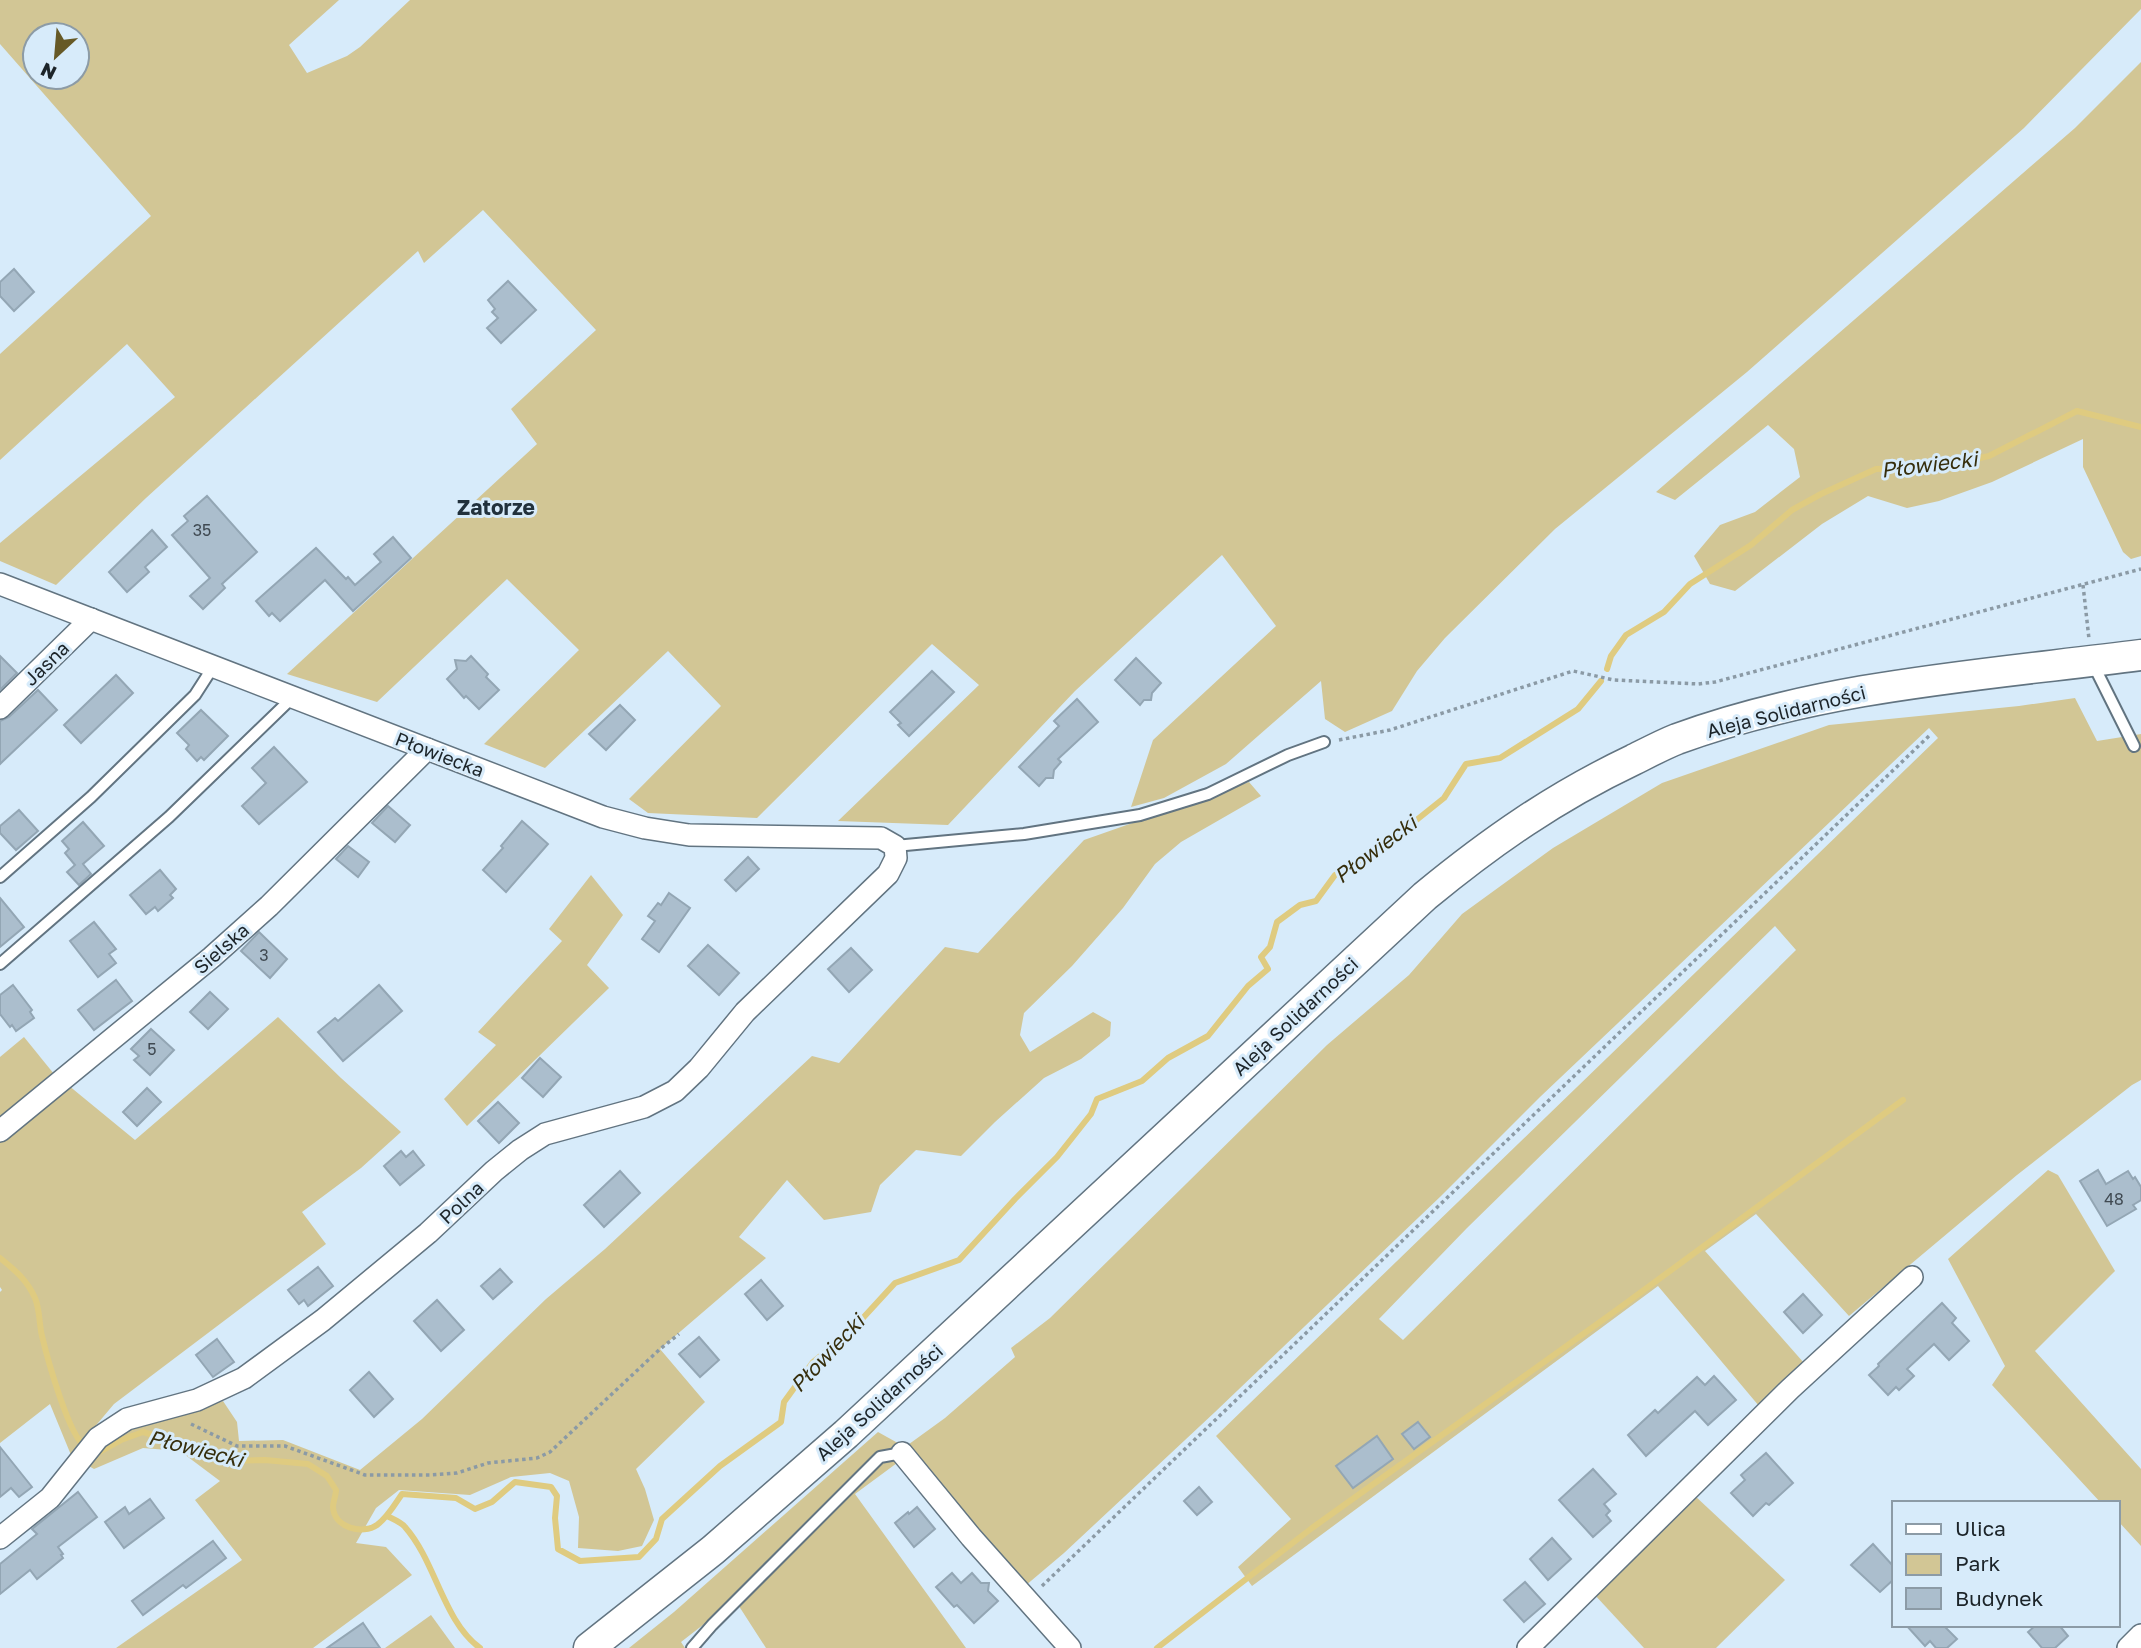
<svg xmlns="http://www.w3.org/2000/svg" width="2141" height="1648" font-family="'Golos Text',sans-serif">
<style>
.green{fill:#d2c695;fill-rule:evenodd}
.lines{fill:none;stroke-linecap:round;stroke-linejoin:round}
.stream{stroke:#dfcb80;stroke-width:6}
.building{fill:#abbecd;stroke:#93a6b4;stroke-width:2}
.service-casing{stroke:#627481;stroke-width:14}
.minor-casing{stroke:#627481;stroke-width:24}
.secondary-casing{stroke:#627481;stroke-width:33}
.path{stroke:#8b9aa5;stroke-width:3.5;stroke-dasharray:3.5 3.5;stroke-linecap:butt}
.service{stroke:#fff;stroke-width:10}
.minor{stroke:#fff;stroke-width:21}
.secondary{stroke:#fff;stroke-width:30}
.labels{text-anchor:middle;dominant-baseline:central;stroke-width:6;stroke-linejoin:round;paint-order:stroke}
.number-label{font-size:16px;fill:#404a52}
.street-label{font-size:19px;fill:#1c2429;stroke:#d7ebfa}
.water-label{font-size:21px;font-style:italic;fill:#362e0c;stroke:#d7ebfa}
.neighbourhood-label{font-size:21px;font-weight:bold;fill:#21313c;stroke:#d7ebfa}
</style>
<rect width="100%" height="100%" fill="#d7ebfa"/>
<g class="green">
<path d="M0 0H339L289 45 307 73 347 56 360 47 410 0H2141V9L2024 128 1747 372 1555 529 1445 638 1417 671 1392 711 1345 732 1325 719 1321 681 1226 764 1164 798 1131 807 1153 740 1276 626 1222 555 1075 691 948 825 838 821 979 685 932 644 757 818 648 813 629 799 721 706 668 651 545 768 484 744 579 650 507 579 377 702 287 674 537 444 511 409 596 330 483 210 424 263 418 251 146 498 56 585 0 561V543L175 397 127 344 0 460V354L151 216 0 44ZM77 35V77H35V35Z"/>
<polygon points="2141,62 2141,556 2131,559 2123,552 2083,467 2083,439 1992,482 1939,501 1907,508 1868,496 1822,524 1735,591 1710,584 1694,556 1720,525 1755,512 1800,477 1794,449 1768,425 1675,500 1656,492 2075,128"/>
<path d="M2075 698 2097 741 2141 734V1080L2132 1085 2017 1175 1849 1316 1756 1214 1705 1251 1804 1363 1759 1406 1658 1286 1252 1586 1238 1567 1291 1519 1216 1436 1938 738 1929 728 1540 1097 1441 1196 1215 1412 1064 1553 1025 1586 897 1463 855 1494 966 1648H766L735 1600 681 1642 685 1648H629L674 1612 878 1432 905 1447 945 1418 1015 1357 1011 1348 1050 1318 1327 1045 1409 975 1462 914 1553 848 1662 783 1829 725 2019 706ZM1775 926 1796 950 1403 1340 1379 1319 1467 1228Z"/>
<polygon points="1249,782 1261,796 1181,842 1155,864 1123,908 1072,966 1024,1013 1020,1035 1030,1052 1093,1012 1111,1022 1110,1036 1081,1059 1044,1078 995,1122 961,1156 916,1150 880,1185 871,1212 824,1220 787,1180 739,1237 766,1258 660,1349 705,1402 636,1469 645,1489 654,1520 642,1546 618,1551 578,1548 579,1517 569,1481 550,1473 511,1477 470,1495 399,1490 376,1508 356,1543 386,1547 412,1575 313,1648 116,1648 242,1560 195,1500 220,1481 180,1451 143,1448 94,1469 87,1465 109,1436 154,1420 223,1401 237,1422 239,1441 283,1440 360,1470 422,1419 546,1299 605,1249 812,1056 839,1063 945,947 978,953 1084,840"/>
<polygon points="591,875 623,915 587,965 609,988 467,1126 444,1099 496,1045 478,1032 562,941 549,929"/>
<polygon points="278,1017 341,1078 401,1132 361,1168 302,1212 326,1244 114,1404 71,1455 50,1404 0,1443 0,1292 2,1290 0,1287 0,1140 68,1085 135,1140"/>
<polygon points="24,1037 54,1074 0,1125 0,1057"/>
<polygon points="2048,1170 2058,1175 2115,1271 2035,1351 2141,1469 2141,1546 2118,1521 2118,1503 2101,1503 1992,1385 2005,1366 1948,1259"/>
<polygon points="1694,1495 1785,1580 1716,1648 1644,1648 1593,1593"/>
<polygon points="431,1615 455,1648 385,1648"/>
</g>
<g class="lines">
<g class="stream">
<polyline points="1607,669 1611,656 1626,635 1664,612 1690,584 1751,545 1792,510 1821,494 1876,469 1938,467 1989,456 2077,411 2141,427"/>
<path d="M0 1258C15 1270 27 1280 35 1298 40 1310 39 1324 42 1336 47 1357 69 1437 85 1446"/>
<path d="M95 1450 99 1452 121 1440 143 1432 187 1445 210 1456 232 1461 265 1460 308 1464 327 1476 336 1490C336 1495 333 1502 333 1507 334 1528 363 1535 377 1525 388 1517 395 1504 402 1494L456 1498 475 1509 492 1502 515 1482 551 1487 557 1496 555 1518 558 1549 580 1561 639 1557 656 1539 662 1519 720 1466 781 1422 784 1402 813 1362 851 1331 895 1283 959 1260 1015 1199 1057 1157 1091 1114 1097 1099 1142 1081 1168 1058 1208 1036 1248 986 1268 969 1261 957 1270 947 1277 922 1300 905 1316 901 1335 875 1358 865 1378 845 1414 822 1444 798 1466 764 1500 758 1578 709 1601 681"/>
<path d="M387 1516C393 1519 401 1522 405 1527 436 1562 443 1621 480 1648"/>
<polyline points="1157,1648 1312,1528 1614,1312 1903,1100"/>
</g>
</g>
<g class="building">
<polygon points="14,269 34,292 14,311 0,296 0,282"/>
<polygon points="508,281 536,310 501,343 487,328 498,318 492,312 495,309 488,300"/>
<polygon points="207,496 257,552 222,584 225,588 203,609 190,596 210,578 172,535 188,521 184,516"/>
<polygon points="152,530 167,547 145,567 149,572 127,592 109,572"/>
<polygon points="393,537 411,558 353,611 325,580 280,621 272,613 269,616 256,601 316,548 346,579 348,577 355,585 381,562 374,554"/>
<polygon points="0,656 17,673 0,690"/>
<polygon points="471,656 488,674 486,677 499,690 479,709 466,696 464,698 447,679 457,669 455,660 466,661"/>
<polygon points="1136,658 1161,683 1152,693 1151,700 1144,700 1140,705 1115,680"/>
<polygon points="932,671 954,692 909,736 898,725 901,723 890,712"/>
<polygon points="116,675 133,693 81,743 64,725"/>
<polygon points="38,690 57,710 0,764 0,721 9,717"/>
<polygon points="1077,699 1098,722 1058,759 1061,762 1054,770 1053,778 1046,778 1039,786 1019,767 1059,726 1054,721"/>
<polygon points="620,705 635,720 606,750 589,734"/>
<polygon points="201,710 228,736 204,760 201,757 197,761 186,749 189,745 177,733"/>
<polygon points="274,747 307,782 259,824 242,806 266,783 252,768"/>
<polygon points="388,806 410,825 395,842 372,823"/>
<polygon points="19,810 38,831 16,850 0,833 0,826"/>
<polygon points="522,821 548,844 506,892 483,870 503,848 501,846"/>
<polygon points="83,822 104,846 83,864 91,874 79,885 67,872 75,865 65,853 69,849 62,841"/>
<polygon points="348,846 369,862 358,877 336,859"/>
<polygon points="748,857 759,869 736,891 725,880"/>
<polygon points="160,870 176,889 170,895 173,898 158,911 155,907 146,914 130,895"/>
<polygon points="669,893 690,908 659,952 642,939 655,921 648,916 658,903 661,905"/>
<polygon points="0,898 24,927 0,947"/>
<polygon points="94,922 116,949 109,954 116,963 98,977 70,941"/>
<polygon points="259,932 287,959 270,978 241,951"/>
<polygon points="708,945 739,973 719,995 688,966"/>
<polygon points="851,948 872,970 849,992 828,969"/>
<polygon points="116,980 132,1001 94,1030 78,1010"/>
<polygon points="13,985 32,1010 30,1012 34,1018 16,1031 12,1025 10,1027 0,1014 0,995"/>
<polygon points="379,985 402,1011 343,1061 318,1032 335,1018 338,1021"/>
<polygon points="210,992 228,1009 208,1029 190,1012"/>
<polygon points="151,1029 174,1050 150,1075 134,1060 139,1056 131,1049"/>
<polygon points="540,1058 561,1077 543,1097 522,1078"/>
<polygon points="147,1088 161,1102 137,1126 123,1112"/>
<polygon points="498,1102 519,1123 499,1143 478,1121"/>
<polygon points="401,1151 406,1157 413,1151 424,1165 400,1185 384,1166"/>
<polygon points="2098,1170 2106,1184 2128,1171 2133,1179 2135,1177 2141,1187 2141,1200 2133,1205 2136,1209 2107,1226 2080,1181"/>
<polygon points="620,1171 640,1193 604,1227 584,1205"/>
<polygon points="318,1267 333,1286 308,1306 304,1300 299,1304 288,1290"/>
<polygon points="500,1269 512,1282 493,1299 481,1286"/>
<polygon points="761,1280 783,1306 767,1320 745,1294"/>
<polygon points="1803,1294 1822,1315 1803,1333 1784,1312"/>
<polygon points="437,1300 464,1330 441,1351 414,1321"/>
<polygon points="1942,1303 1956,1318 1952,1323 1969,1341 1949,1360 1934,1344 1907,1369 1914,1376 1899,1390 1896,1387 1888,1395 1869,1375 1879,1366 1878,1364"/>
<polygon points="699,1337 719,1360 700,1377 679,1354"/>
<polygon points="217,1339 234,1362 213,1377 196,1355"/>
<polygon points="369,1372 393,1399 374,1417 350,1390"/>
<polygon points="1714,1376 1736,1400 1708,1425 1695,1411 1646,1456 1628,1435 1655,1410 1658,1413 1697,1377 1705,1385"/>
<polygon points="1418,1422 1430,1437 1414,1449 1402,1434"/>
<polygon points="1377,1436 1393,1459 1353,1488 1336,1466"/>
<polygon points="0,1447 32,1487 19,1497 11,1488 0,1497"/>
<polygon points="1766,1453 1793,1483 1769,1505 1766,1503 1753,1516 1731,1493 1745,1480 1741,1475"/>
<polygon points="1593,1469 1616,1494 1604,1504 1610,1511 1606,1515 1611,1521 1593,1537 1559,1500"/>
<polygon points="1199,1487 1212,1502 1197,1515 1184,1501"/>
<polygon points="78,1492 97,1517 58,1547 63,1554 61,1555 63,1558 37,1579 30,1570 0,1594 0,1564 37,1534 32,1529"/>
<polygon points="150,1499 164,1518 124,1548 105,1522 125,1507 129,1514"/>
<polygon points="917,1507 935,1529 914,1547 895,1523 908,1512 909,1514"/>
<polygon points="1552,1538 1571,1559 1548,1580 1530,1559"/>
<polygon points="213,1541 226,1558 186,1588 183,1585 143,1615 132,1601"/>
<polygon points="1873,1544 1894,1567 1894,1579 1880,1592 1851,1565"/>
<polygon points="952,1573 961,1583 972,1573 981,1583 989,1583 988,1591 998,1601 974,1623 957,1605 954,1607 936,1587"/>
<polygon points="1525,1582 1545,1604 1524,1622 1504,1600"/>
<polygon points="363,1623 380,1648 327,1648"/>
<polygon points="1906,1625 1948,1625 1945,1627 1957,1639 1947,1648 1936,1648 1930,1641 1925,1646"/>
<polygon points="2036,1625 2059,1625 2068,1636 2055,1648 2042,1648 2028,1632"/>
</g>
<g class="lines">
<g class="service-casing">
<g id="service">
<polyline points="2093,664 2134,746"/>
<polyline points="895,846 1024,834 1140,815 1208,794 1288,755 1324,742"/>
<polyline points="0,877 91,797 195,695 213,667"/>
<polyline points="0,964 169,817 292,698"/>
<polyline points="692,1648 712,1625 880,1457 902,1453"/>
</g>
</g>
<g class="minor-casing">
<g id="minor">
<polyline points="0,584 603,817 645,828 689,835 881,838 895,846 896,858 888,874 745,1012 699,1068 675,1091 644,1107 545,1134 520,1150 494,1171 428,1233 323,1320 244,1378 197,1400 127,1419 98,1438 50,1498 0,1538"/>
<polyline points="0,708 91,619"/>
<polyline points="0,1131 212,957 269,906 427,749"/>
<polyline points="902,1453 971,1537 1070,1648"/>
<polyline points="1528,1648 1790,1389 1912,1277"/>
<polyline points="2128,1648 2141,1635"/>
</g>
</g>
<g class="secondary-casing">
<path id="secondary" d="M589 1648 713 1550 846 1434 1425 896C1492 841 1555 797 1633 760 1647 753 1662 745 1677 739 1825 685 1985 675 2141 655"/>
</g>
<g class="path">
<polyline points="2083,585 2089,639"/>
<polyline points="1339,740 1390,730 1573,671 1614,680 1698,684 1715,682 2141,569"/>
<polyline points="191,1424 237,1446 285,1446 365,1475 430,1475 457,1473 488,1463 537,1458 550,1452 660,1349 679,1334"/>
<polyline points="1042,1586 1931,734"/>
</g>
<use href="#service" class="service"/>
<use href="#minor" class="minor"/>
<use href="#secondary" class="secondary"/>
</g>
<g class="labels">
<g class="number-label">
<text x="202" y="530">35</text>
<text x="264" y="955">3</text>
<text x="152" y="1049">5</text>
<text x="2114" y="1199">48</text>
</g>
<g class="street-label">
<text transform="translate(46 663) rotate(-44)">Jasna</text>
<text transform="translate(1786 711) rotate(-14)">Aleja Solidarności</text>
<text transform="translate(440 754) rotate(21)">Płowiecka</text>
<text transform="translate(221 948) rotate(-41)">Sielska</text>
<text transform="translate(1295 1016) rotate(-43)">Aleja Solidarności</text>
<text transform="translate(461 1202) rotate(-43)">Polna</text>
<text transform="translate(879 1402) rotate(-42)">Aleja Solidarności</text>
</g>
<g class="water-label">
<text transform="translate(1929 464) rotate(-7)">Płowiecki</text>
<text transform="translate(1375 849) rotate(-37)">Płowiecki</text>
<text transform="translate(827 1353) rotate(-47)">Płowiecki</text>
<text transform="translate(196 1448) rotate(14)">Płowiecki</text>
</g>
<g class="neighbourhood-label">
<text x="496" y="507">Zatorze</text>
</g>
</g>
<rect x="1892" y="1501" width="228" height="126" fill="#d7ebfa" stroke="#8c9ba6" stroke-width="2"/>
<rect x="1906" y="1524" width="35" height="10" fill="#ffffff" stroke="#8c9ba6" stroke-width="2"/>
<text x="1955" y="1536" font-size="21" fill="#1c2429">Ulica</text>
<rect x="1906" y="1554" width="35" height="21" fill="#d2c695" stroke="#8c9ba6" stroke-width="2"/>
<text x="1955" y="1571" font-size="21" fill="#1c2429">Park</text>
<rect x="1906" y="1588" width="35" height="21" fill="#abbecd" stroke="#8c9ba6" stroke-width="2"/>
<text x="1955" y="1606" font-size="21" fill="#1c2429">Budynek</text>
<g transform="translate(56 56) rotate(206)"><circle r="33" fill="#d7ebfa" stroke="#8c9ba6" stroke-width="2"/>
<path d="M0-5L12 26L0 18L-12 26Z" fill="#665926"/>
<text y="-10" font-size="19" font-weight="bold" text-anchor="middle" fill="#1c2429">N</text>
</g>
</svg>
